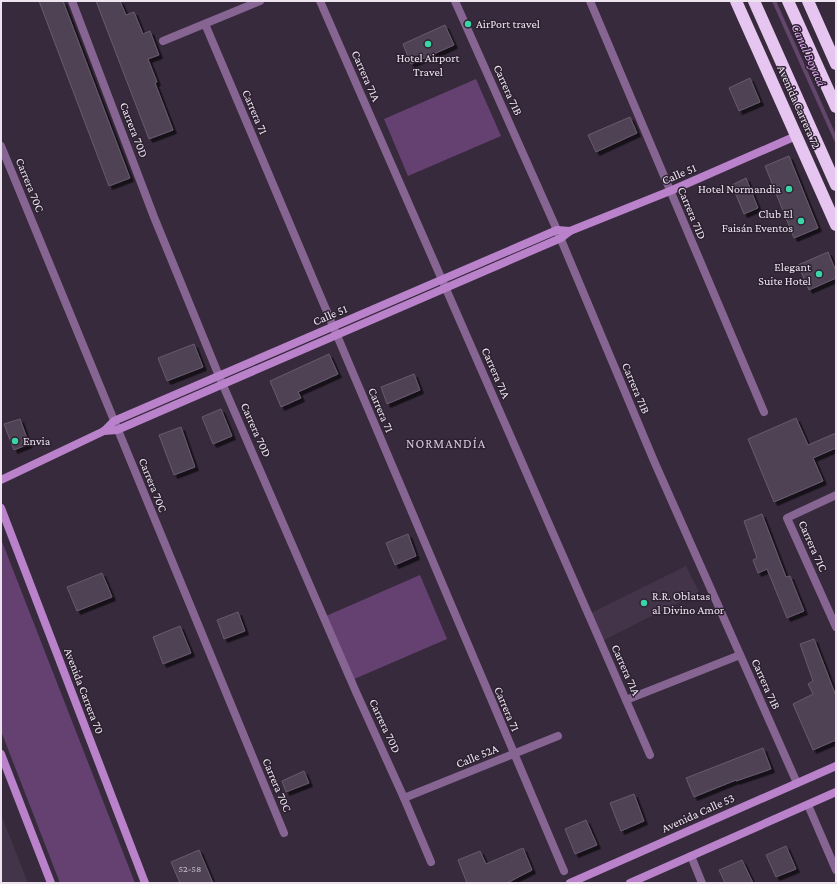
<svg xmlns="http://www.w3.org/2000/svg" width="837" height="884" font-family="'Crimson Pro',serif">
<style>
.built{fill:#44344a}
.green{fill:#654171}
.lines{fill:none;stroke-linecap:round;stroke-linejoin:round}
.stream{stroke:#62466b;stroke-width:4}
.building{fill:#504355;stroke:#685a6d;filter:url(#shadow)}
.street{stroke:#876593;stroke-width:8}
.secondary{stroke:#b982cb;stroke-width:8}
.highway{stroke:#e6c5f1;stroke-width:12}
.poi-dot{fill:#3ad4a5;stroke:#2d2131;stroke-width:1.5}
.labels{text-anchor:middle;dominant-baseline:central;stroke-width:3;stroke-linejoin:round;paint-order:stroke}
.number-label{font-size:10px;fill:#c6bcc9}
.poi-label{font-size:12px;fill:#ede4f0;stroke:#2d2131;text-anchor:start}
.street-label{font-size:12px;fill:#ede4f0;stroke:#2d2131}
.water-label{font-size:13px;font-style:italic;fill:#e7aff9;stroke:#2d2131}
.neighbourhood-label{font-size:13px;letter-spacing:1px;fill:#d6c6db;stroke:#2d2131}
</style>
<defs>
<filter id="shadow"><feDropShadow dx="3.5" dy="3.5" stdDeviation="0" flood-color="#0009"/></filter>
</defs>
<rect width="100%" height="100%" fill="#372a3c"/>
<g class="built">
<polygon points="686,566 699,592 602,641 589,614"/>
<polygon points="1,813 4,822 28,883 1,883"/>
</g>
<g class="green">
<polygon points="476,79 501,136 408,176 384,119"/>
<polygon points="1,539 135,883 60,883 1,731"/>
<polygon points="420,575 447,639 352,680 326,616"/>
</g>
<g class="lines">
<polyline class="stream" points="774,1 836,140"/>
</g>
<g class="building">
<polygon points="39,1 63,1 130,178 109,186"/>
<polygon points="96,1 120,1 126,15 134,12 143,34 150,31 159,55 148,59 157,82 155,83 173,130 149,139"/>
<polygon points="445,25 454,45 411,64 403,44"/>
<polygon points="750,78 760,102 739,111 729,88"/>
<polygon points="630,117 637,133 596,152 588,135"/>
<polygon points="789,156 818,228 794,238 765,166"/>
<polygon points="746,178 758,208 744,214 732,185"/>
<polygon points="828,252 836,271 836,278 809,290 798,265"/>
<polygon points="194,344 203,367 167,381 158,358"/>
<polygon points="329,354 338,374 298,392 301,398 281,407 270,381"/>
<polygon points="414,374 420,390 387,404 381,387"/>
<polygon points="221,409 232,436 213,444 202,417"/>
<polygon points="796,418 808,445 836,433 836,448 813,458 823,481 774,502 748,439"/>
<polygon points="20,419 29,444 14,450 4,424"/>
<polygon points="181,427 195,467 174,475 159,435"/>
<polygon points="762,514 786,577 790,576 804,611 787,618 767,569 758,573 753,560 757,558 744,521"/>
<polygon points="408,534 416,556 395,565 386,543"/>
<polygon points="102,573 112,597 77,611 67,587"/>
<polygon points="238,612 245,631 224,639 217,620"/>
<polygon points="180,626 191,653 163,664 153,637"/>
<polygon points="814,639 836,696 836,740 813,750 793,704 813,694 808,684 813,681 800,644"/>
<polygon points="763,748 771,769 736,781 736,780 694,797 686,778"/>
<polygon points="304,771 309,783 286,792 282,781"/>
<polygon points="634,794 644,821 621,831 610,803"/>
<polygon points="586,820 597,845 575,854 565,829"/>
<polygon points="786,846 796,869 776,877 766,855"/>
<polygon points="523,848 532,870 507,883 467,883 458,860 480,851 486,864"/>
<polygon points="199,850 213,883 180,883 171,862"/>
<polygon points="742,860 753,883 725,883 719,870"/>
</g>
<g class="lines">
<g class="street">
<polyline points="72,1 154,217 219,376 356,692 404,798 431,862"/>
<polyline points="320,1 650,755"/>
<polyline points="455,1 557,230 654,461 797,783"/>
<polyline points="590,1 764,412"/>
<polyline points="205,24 564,871"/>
<polyline points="163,41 260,1"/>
<polyline points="1,146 284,833"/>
<polyline points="836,495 787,518 836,627"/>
<polyline points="626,700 740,655"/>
<polyline points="404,798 558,736"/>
<polyline points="808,805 836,870"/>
<polyline points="691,856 702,883"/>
</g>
<g class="secondary">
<polyline points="104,431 117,430 561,238 570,231 670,191 796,136"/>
<polyline points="1,480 104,431 114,421 557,230 570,231"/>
<polyline points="1,508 145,883"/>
<polyline points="1,754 51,883"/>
<polyline points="570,883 836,766"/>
<polyline points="630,883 836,792"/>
</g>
<g class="highway">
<polyline points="736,1 836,225"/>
<polyline points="754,1 836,185"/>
<polyline points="788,1 836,107"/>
<polyline points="808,1 836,64"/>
</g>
</g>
<g class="poi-dot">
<circle cx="468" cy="24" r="4"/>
<circle cx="428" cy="44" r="4"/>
<circle cx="789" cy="189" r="4"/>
<circle cx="801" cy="221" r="4"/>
<circle cx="819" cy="274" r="4"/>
<circle cx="15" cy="441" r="4"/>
<circle cx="644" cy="603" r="4"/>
</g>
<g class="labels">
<g class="number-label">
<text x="190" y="868">52-58</text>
</g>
<g class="poi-label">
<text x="476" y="24">AirPort travel</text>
<text x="428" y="58" text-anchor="middle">Hotel Airport<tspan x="428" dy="14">Travel</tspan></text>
<text x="781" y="189" text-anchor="end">Hotel Normandia</text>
<text x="793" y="214" text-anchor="end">Club El<tspan x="793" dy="14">Faisán Eventos</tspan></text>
<text x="811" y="267" text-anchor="end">Elegant<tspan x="811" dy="14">Suite Hotel</tspan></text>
<text x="23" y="441">Envia</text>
<text x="652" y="596">R.R. Oblatas<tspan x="652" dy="14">al Divino Amor</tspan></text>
</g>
<g class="street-label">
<text transform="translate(366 76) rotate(66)">Carrera 71A</text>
<text transform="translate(508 90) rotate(66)">Carrera 71B</text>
<text transform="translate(799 107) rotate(66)">Avenida Carrera 72</text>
<text transform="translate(255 112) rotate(67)">Carrera 71</text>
<text transform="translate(134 130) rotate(69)">Carrera 70D</text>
<text transform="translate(679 174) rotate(-23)">Calle 51</text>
<text transform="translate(30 185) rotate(68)">Carrera 70C</text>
<text transform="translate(692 213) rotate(67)">Carrera 71D</text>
<text transform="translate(330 315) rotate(-23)">Calle 51</text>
<text transform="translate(496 373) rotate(66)">Carrera 71A</text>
<text transform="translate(636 388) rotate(67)">Carrera 71B</text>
<text transform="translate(381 410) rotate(67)">Carrera 71</text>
<text transform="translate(256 430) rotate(66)">Carrera 70D</text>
<text transform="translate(153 485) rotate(68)">Carrera 70C</text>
<text transform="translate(813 546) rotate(66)">Carrera 71C</text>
<text transform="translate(626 670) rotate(66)">Carrera 71A</text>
<text transform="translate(766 684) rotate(66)">Carrera 71B</text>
<text transform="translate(84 691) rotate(69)">Avenida Carrera 70</text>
<text transform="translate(507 709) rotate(67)">Carrera 71</text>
<text transform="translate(385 726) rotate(65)">Carrera 70D</text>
<text transform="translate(477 756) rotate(-22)">Calle 52A</text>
<text transform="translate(277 785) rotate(67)">Carrera 70C</text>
<text transform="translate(698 813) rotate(-24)">Avenida Calle 53</text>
</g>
<g class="water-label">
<text transform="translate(809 55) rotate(66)">Canal Boyacá</text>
</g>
<g class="neighbourhood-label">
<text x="446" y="443">NORMANDÍA</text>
</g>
</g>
<rect width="837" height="884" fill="none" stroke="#ede4f0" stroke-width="4"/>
</svg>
